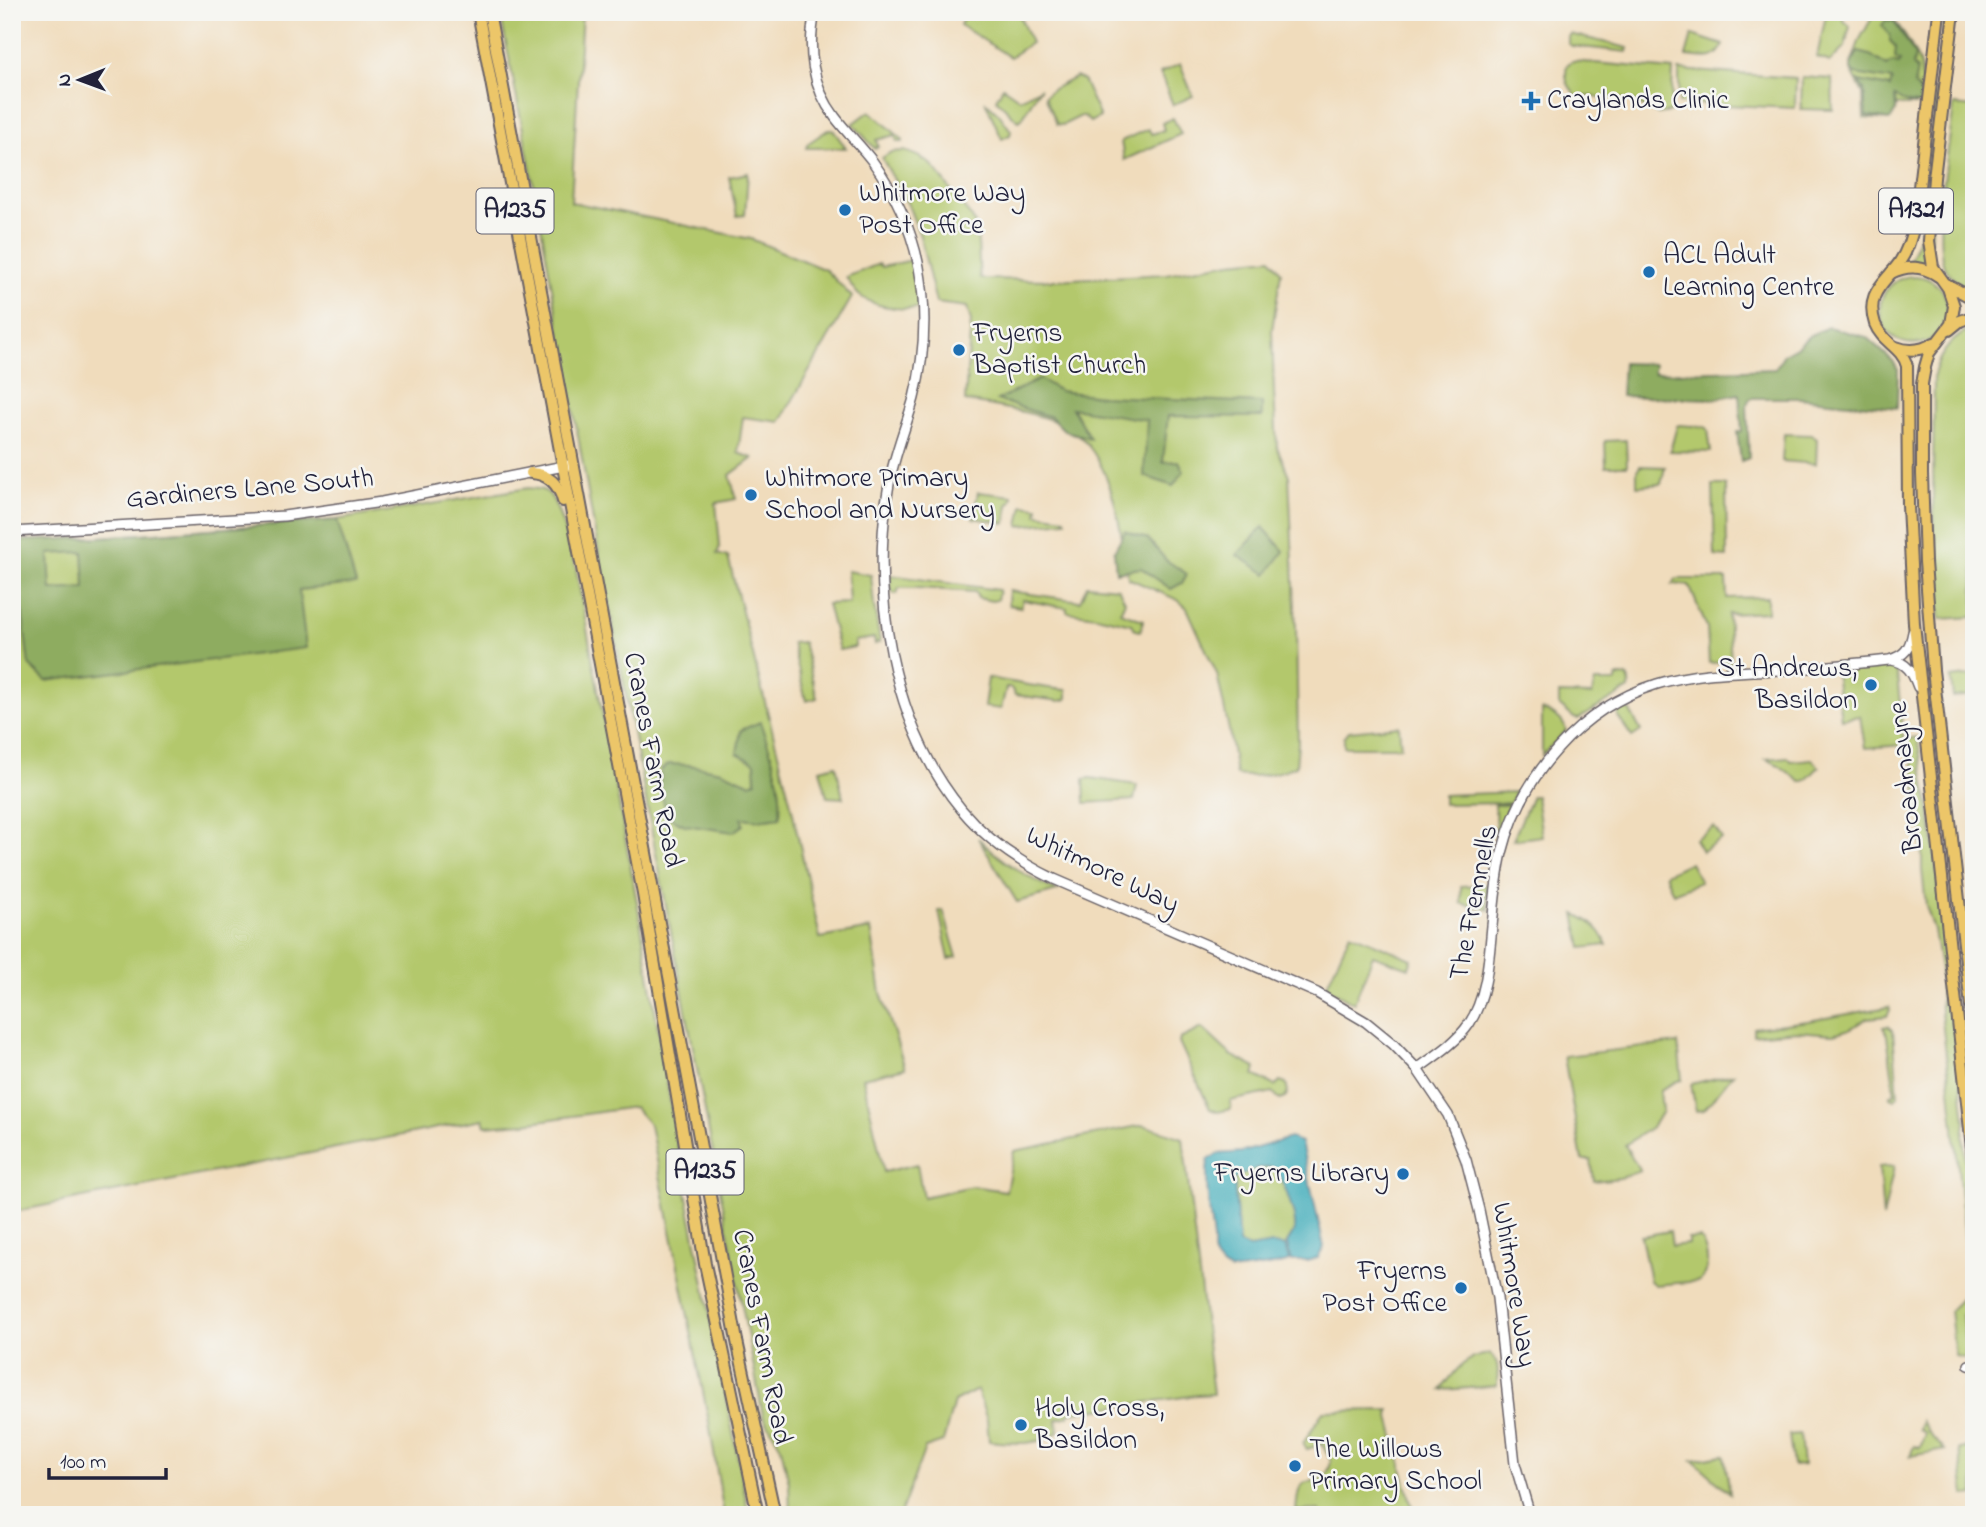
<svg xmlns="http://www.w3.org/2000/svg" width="1986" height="1527" font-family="'Indie Flower',sans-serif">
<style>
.green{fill:#b3c86c;stroke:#6a7554;stroke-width:2}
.forest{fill:#8eac60;stroke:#58674e;stroke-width:2;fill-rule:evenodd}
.water{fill:#3cabb9;stroke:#2f667a;stroke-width:2}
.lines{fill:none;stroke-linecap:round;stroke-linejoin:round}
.minor-casing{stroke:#6a6368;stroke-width:12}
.major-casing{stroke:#6a6368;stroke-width:14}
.minor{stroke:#fff;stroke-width:9}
.major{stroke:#ecc669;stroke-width:10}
.poi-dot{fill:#1f6fb2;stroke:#f6f6f2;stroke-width:2.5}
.labels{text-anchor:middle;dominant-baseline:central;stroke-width:5;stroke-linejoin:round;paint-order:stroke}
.shield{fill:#f6f6f2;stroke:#626272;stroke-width:2}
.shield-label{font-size:26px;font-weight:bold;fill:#22223b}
.poi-label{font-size:28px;fill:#22223b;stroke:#f6f6f2;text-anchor:start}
.street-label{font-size:28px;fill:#22223b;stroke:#f6f6f2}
</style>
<rect width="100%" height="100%" fill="#f6f6f2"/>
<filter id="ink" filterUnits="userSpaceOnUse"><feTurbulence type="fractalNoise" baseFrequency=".0143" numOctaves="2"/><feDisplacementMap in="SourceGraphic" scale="14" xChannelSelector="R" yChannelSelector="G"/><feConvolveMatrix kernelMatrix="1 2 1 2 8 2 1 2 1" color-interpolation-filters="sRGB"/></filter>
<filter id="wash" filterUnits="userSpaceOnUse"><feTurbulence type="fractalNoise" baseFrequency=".00686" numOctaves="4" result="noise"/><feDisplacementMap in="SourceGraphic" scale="28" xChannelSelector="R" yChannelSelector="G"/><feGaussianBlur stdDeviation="1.57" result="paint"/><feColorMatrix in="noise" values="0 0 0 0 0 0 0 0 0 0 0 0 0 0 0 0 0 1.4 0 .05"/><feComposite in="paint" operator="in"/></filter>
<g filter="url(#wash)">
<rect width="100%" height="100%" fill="#f0dcbc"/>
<g class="green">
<path d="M500 12H582L571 202 751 239 826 270 852 297 780 422 743 417 738 453 753 458 730 475 736 499 716 503 720 546 717 554 728 557 791 804 820 938 871 929 881 993 905 1068 863 1078 884 1172 917 1164 923 1197 972 1186 1006 1191 1014 1151 1143 1125 1183 1138 1213 1394 1198 1395 1069 1413V1416L1057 1419 1058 1432C1039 1447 1012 1443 989 1441L987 1420 977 1390 954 1402 943 1442 925 1448 900 1515H790L789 1483 781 1447 763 1416 594 527 536 197Z"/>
<polygon points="966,12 1018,12 1031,43 1010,57 960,25"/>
<polygon points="1822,12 1842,12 1843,20 1850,26 1845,47 1830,62 1817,57 1826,15"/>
<path d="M1886 12C1894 18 1899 26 1904 34 1923 63 1924 72 1920 105H1898L1894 109 1890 120 1864 118 1863 93 1851 70V64L1860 39 1872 18 1879 13Z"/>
<polygon points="1945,12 1951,12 1928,263 1909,262 1919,238 1921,226"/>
<polygon points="1570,34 1628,48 1627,52 1572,46 1568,44 1568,36"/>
<path d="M1692 35 1723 45C1716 63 1703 57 1686 56Z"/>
<path d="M1572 61 1673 70 1671 112 1657 114 1635 102 1619 98 1577 96C1567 85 1564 79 1567 65Z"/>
<polygon points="1180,64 1193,96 1173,105 1160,73"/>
<polygon points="1679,70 1796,78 1795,108 1679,103"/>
<polygon points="1076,77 1083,80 1100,117 1090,122 1084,116 1081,116 1063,125 1057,124 1045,96 1051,90"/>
<polygon points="1802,77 1832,79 1833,110 1801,109"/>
<polygon points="1003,87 1020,99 1041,88 1036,94 1022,119 1018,121 996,99"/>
<polygon points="985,101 999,114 1011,131 1010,135 1002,139"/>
<path d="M1954 105 1974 107V292C1962 286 1952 280 1945 268 1932 241 1950 138 1954 105Z"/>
<polygon points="870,111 903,140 903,142 897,142 895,135 876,140 878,146 875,149 853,124"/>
<polygon points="1173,118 1181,134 1124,160 1121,141 1148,129 1152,134 1164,130 1162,123"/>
<polygon points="829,129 833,130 846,148 806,148 807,144"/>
<path d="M904 151C936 159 941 179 959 202 964 209 972 215 975 224 980 241 978 262 980 279L1053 280 1166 274 1231 262 1271 258 1281 272 1272 330 1274 392 1277 447 1289 476 1296 628 1298 743 1296 766C1277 774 1256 778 1236 775L1229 730 1217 674 1187 608 1178 600 1128 578C1121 530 1114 457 1069 428 1046 414 993 406 965 401L971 321 967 307 936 303 920 236 908 205 882 158 891 152Z"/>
<polygon points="748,173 745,215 737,216 729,177"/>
<path d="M912 260 919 308C900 310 875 308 859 295 854 291 850 283 846 277L879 264 882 267Z"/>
<circle cx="1914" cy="310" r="34"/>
<path d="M1974 328V617L1940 619 1933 498 1934 374C1940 353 1953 336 1974 328Z"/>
<polygon points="1679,425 1705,427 1708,429 1711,452 1670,451 1677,426"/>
<polygon points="1784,434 1811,435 1817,439 1816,464 1782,461"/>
<polygon points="1626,440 1627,466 1606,466 1605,441"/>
<polygon points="1640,466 1665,467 1661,484 1637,486 1637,470"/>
<polygon points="1726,485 1727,557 1715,556 1713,485"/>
<path d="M528 488C535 489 544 488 549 494 559 504 571 553 576 569L639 913 680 1161 749 1515H724L709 1422 650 1125 634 1107 525 1123 485 1126 483 1119 12 1212V542L99 537 336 520Z"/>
<polygon points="978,492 1013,496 1011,502 1008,505 1006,523 973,518"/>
<polygon points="1023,505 1038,507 1037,514 1065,518 1066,521 1019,526"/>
<polygon points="847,571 871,575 874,605 880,642 875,644 874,638 855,641 855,647 839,650 827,604 849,603"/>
<polygon points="890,575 999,590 997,600 992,601 978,598 975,592 917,588 899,588 897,594 894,594 891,589"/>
<polygon points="1676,579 1726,579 1727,598 1767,597 1767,612 1728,614 1731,662 1709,663 1707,628 1689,585 1672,584"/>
<polygon points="1087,585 1118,588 1125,601 1120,612 1143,620 1141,630 1139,631 1135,630 1132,624 1096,616 1067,612 1067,608 1023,600 1021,607 1009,605 1008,602 1009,591 1080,601"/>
<polygon points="803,642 817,698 806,701 792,643"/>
<polygon points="1889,667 1893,668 1897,674 1904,745 1865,748 1860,716 1841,719 1835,671"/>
<polygon points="1974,675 1974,695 1953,697 1951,678"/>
<polygon points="1627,676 1630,683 1629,689 1578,719 1574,718 1559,705 1559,694 1592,695 1595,682 1616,682 1617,677"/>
<path d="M988 678C1015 682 1040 688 1067 690V699L1060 701 1015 695 1011 688H1006L1001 709 984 707Z"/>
<polygon points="1626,704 1641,731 1632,737 1618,717 1619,709"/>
<path d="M1542 710C1552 713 1564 719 1566 731L1542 755Z"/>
<polygon points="1399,726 1401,747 1344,747 1344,737 1349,731"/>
<polygon points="1917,737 1931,819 1965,1121 1963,1137 1974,1233 1974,1313 1962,1315 1967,1359 1955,1356 1950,1310 1961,1299 1971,1297 1949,1079 1941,1012 1940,969 1934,930 1926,906 1922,870 1922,821 1911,751 1906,748 1906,739"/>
<polygon points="1788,757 1791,761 1812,759 1819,767 1806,780 1801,782 1779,765 1766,759"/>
<polygon points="836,765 843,798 827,797 820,769"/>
<polygon points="1090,778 1137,785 1134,800 1085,803 1084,779"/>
<polygon points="1516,792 1510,803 1443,804 1443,795"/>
<polygon points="1532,796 1536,796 1542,836 1513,840"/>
<polygon points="1495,805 1509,805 1506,813 1507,820 1498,844 1496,843"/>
<polygon points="1714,827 1722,839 1702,851 1695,839"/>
<path d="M978 838C1001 862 1027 877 1057 891L1017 902Z"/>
<polygon points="1690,862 1700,882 1673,893 1665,874"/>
<polygon points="1488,885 1486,897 1489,910 1461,903 1461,886"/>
<polygon points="943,910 957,957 949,959 939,911"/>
<path d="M1575 914C1591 921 1601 929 1607 945L1582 948Z"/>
<polygon points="1350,933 1412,959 1409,968 1373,955 1354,1003 1326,987"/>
<polygon points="1889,1007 1890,1010 1887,1016 1867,1018 1850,1029 1833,1034 1797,1031 1753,1035 1753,1028 1808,1021"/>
<polygon points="1888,1026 1893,1030 1898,1096 1894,1099 1890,1097 1890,1095 1895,1094 1887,1035 1883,1027"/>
<polygon points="1202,1028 1231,1055 1256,1068 1254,1075 1275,1086 1280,1081 1286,1083 1288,1092 1285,1098 1280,1100 1273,1092 1230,1101 1231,1109 1218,1112 1210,1109 1179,1042 1180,1039"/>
<polygon points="1678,1043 1682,1080 1677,1081 1660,1090 1662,1111 1653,1126 1625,1145 1640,1171 1620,1178 1594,1181 1591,1160 1582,1160 1564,1056"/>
<polygon points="1733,1074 1704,1110 1696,1111 1691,1084"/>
<polygon points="1894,1166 1883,1218 1879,1167"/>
<path d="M1273 1167C1283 1176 1295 1212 1295 1225 1295 1233 1289 1239 1285 1246L1273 1244 1249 1248 1239 1245 1234 1180C1247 1170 1258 1168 1273 1167Z"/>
<path d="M1670 1231 1672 1246 1688 1244V1239L1700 1238C1708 1250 1711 1271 1700 1281L1655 1285 1650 1281 1641 1236Z"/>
<path d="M1490 1354C1501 1361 1497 1375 1497 1386L1441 1390C1456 1370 1463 1357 1490 1354Z"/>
<path d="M1390 1410 1389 1417 1414 1515H1320V1510L1296 1511C1297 1504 1297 1494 1300 1488 1306 1473 1325 1493 1331 1461L1322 1444 1307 1449 1303 1444 1323 1411Z"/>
<polygon points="1921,1421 1932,1437 1945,1450 1910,1456 1914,1446 1920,1448 1925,1433 1919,1430"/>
<polygon points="1800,1434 1803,1465 1793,1466 1789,1435"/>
<polygon points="1974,1447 1974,1495 1965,1496 1959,1449"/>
<polygon points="1724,1455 1730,1493 1693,1460"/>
</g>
<g class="forest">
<path d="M1886 20 1894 21 1915 55 1913 65 1917 70 1914 85C1920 91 1923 95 1922 104 1911 104 1904 103 1895 97L1896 110 1890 120 1866 116 1864 90 1859 81 1890 87 1892 80 1855 74 1851 70V64L1858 52 1870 55 1887 66 1892 62 1899 64 1900 61 1895 58 1896 47 1890 41V36L1882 25Z"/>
<polygon points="1828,327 1866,337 1893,361 1898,370 1897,408 1800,398 1752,398 1749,400 1747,405 1749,458 1741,461 1737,432 1742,431 1739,394 1714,399 1621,396 1623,363 1654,364 1654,373 1775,369 1784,354 1798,346 1810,335"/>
<polygon points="1040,379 1060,391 1102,396 1262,403 1262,417 1168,416 1163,462 1179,461 1184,471 1173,486 1144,476 1147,420 1072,408 1090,438 1065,431 1051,417 997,400"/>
<path d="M337 520 356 584 299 590 306 648 46 681 29 665 13 541 86 538ZM83 552 85 588 51 590 49 554Z"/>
<polygon points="1263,527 1284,551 1267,574 1237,555"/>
<polygon points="1125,531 1148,539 1166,560 1187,574 1182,583 1171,589 1141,568 1116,572 1114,551"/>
<path d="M760 722C771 753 783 783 780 817L759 820 742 818 743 825 733 832 685 825 668 817 659 786 661 770 669 764 689 765 722 771 749 783 756 781 755 763 737 753 741 730Z"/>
</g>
<path class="water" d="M1290 1138 1301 1142 1324 1247 1318 1258 1308 1261H1291L1287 1244C1289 1239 1294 1234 1295 1228 1297 1217 1282 1175 1273 1167 1258 1168 1246 1170 1234 1180L1239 1244 1249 1248 1273 1244 1285 1246 1289 1261C1279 1266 1244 1269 1231 1271 1224 1268 1218 1264 1214 1256 1212 1252 1214 1245 1213 1240 1210 1213 1205 1187 1208 1160L1217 1154 1243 1152Z"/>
</g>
<g filter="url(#ink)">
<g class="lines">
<g class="minor-casing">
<g id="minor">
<path d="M815 12C807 49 812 87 835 117 847 133 861 146 873 162 896 194 911 228 919 267 927 311 925 355 914 398 906 427 894 455 889 484 870 592 891 724 962 810 987 840 1019 862 1054 879L1317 993 1366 1022 1393 1044 1417 1069 1448 1115 1466 1160 1479 1210 1497 1298 1515 1464 1530 1515"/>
<polyline points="12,532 284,516 382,502 569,465"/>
<path d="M1891 660C1907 662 1913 673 1918 687"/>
<path d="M1417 1069C1435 1056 1456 1043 1469 1024 1489 994 1489 951 1493 916 1495 895 1497 874 1502 853 1521 776 1580 708 1657 684 1696 672 1737 672 1778 670 1815 668 1852 664 1889 660 1905 656 1910 648 1913 632"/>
<polyline points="1969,1365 1974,1366"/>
</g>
</g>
<g class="major-casing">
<g id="major">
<polyline points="478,12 643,894 705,1264 758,1515"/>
<polyline points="489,12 708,1185 737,1341 775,1515"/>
<path d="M1939 12 1915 222C1911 237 1908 250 1899 263 1884 284 1865 293 1875 324 1882 342 1902 347 1907 366L1908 506 1914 624 1974 1166"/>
<polyline points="1954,12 1934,178 1929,241 1933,267 1948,288 1954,306 1951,324 1929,353 1925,367 1922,384 1922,474 1925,562 1933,670 1974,1033"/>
<path d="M1891 273C1907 265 1924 266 1938 276"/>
<polyline points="1946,284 1974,299"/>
<polyline points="1949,330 1960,321 1974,316"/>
<path d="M1896 347C1909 352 1923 350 1934 343"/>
<path d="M531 473C549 474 559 485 563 501"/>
</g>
</g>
<use href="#minor" class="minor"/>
<use href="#major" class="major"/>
</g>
</g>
<g class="poi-dot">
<path d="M1527.5 90.5h7v7h7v7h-7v7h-7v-7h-7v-7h7z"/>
<circle cx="845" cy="210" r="7"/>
<circle cx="1649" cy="272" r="7"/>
<circle cx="959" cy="350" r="7"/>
<circle cx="751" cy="495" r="7"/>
<circle cx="1871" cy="685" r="7"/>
<circle cx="1403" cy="1174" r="7"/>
<circle cx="1461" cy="1288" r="7"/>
<circle cx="1021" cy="1425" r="7"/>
<circle cx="1295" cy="1466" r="7"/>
</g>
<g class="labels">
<g class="shield">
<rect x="476.5" y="188.5" width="77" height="45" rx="5"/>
<rect x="1879" y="188.5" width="74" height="45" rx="5"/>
<rect x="666.5" y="1149.5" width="77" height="45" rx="5"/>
</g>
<g class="shield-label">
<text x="515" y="211">A1235</text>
<text x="1916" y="211">A1321</text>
<text x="705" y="1172">A1235</text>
</g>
<g class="poi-label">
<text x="1547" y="101">Craylands Clinic</text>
<text x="859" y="194">Whitmore Way<tspan x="859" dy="32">Post Office</tspan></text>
<text x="1663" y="256">ACL Adult<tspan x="1663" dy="32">Learning Centre</tspan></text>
<text x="973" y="334">Fryerns<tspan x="973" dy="32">Baptist Church</tspan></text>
<text x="765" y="479">Whitmore Primary<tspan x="765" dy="32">School and Nursery</tspan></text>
<text x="1857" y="669" text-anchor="end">St Andrews,<tspan x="1857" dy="32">Basildon</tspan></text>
<text x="1389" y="1174" text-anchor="end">Fryerns Library</text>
<text x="1447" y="1272" text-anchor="end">Fryerns<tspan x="1447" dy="32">Post Office</tspan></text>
<text x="1035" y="1409">Holy Cross,<tspan x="1035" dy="32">Basildon</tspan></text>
<text x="1309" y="1450">The Willows<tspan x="1309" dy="32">Primary School</tspan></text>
</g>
<g class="street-label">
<text transform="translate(250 490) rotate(-5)">Gardiners Lane South</text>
<text transform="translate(652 760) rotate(79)">Cranes Farm Road</text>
<text transform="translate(1907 777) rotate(-96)">Broadmayne</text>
<text transform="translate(1102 871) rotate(26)">Whitmore Way</text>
<text transform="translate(1475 903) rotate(-79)">The Fremnells</text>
<text transform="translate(1513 1285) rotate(81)">Whitmore Way</text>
<text transform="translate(761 1337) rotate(79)">Cranes Farm Road</text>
</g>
</g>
<rect width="1986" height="1527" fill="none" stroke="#f6f6f2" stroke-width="42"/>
<g transform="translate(80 80) rotate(269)" stroke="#f6f6f2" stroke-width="5" paint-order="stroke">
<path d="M0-5L12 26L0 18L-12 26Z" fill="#22223b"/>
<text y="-10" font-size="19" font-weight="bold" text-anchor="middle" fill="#22223b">N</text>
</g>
<path d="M49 1468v10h117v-10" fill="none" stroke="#22223b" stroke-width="3.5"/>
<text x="60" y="1468" font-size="21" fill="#22223b" stroke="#f6f6f2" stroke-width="5" paint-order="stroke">100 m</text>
</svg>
